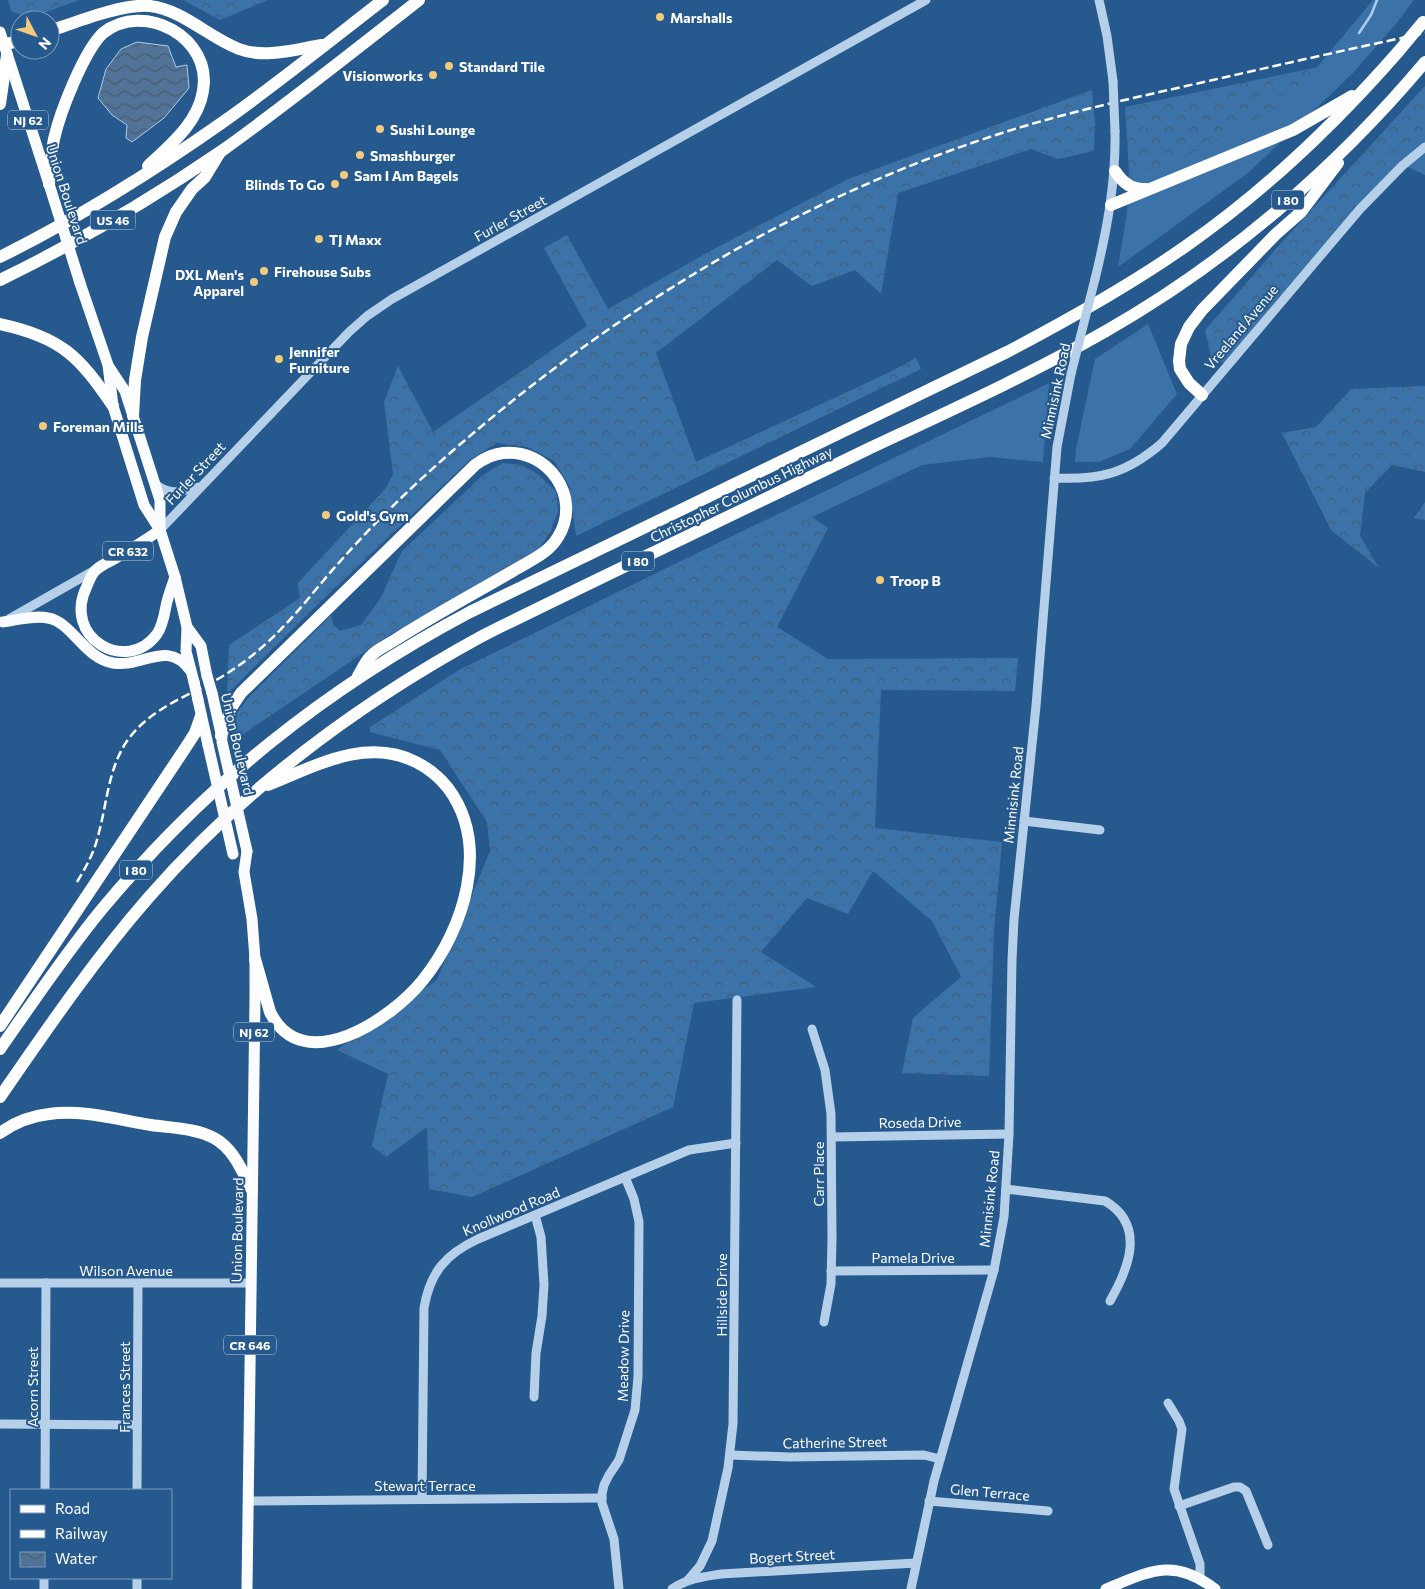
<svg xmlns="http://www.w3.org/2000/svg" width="1425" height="1589" font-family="Commissioner,sans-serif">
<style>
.grass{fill:#3b73a9}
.forest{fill:url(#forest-crowns)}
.water{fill:url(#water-waves);stroke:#aacceb}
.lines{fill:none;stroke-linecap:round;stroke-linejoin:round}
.stream{stroke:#aacceb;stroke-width:2.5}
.minor{stroke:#b6d0ea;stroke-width:9}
.major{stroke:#fafcff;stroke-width:11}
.highway{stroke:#fff;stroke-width:12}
.rail{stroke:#fff;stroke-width:2.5;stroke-dasharray:9 4;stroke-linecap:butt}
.minor-bridge{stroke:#b6d0ea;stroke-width:9}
.major-bridge{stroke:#fafcff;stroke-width:11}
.highway-bridge{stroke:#fff;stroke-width:12}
.poi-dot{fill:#f3ca7b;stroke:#26598d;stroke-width:2}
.labels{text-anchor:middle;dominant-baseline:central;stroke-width:4;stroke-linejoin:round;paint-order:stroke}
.shield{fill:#26598d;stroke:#becddd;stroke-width:1}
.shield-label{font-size:12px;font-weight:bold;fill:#fff}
.poi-label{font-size:14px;font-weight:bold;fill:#fff;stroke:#26598d;text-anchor:start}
.street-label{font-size:14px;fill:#fff;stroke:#26598d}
</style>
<defs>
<pattern id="forest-crowns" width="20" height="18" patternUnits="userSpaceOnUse" patternTransform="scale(1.25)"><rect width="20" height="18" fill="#3b73a9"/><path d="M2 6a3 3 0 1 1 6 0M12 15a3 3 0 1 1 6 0" fill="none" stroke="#445e76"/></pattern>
<pattern id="water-waves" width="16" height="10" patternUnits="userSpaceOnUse" patternTransform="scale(1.25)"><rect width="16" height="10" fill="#507397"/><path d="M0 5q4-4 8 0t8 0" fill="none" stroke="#4e5c6a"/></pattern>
</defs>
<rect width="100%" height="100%" fill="#26598d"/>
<g class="grass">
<polygon points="1373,0 1414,0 1395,25 1352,74 1248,173 1118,267 1127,213 1129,171 1171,165 1289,101"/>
<polygon points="1148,324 1177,394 1130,449 1099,462 1075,462 1076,449 1095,359"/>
<polygon points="1049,383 1043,462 990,457 922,465 812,517 695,559 693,555"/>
</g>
<g class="forest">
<polygon points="8,0 79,0 30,18 11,11"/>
<polygon points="183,0 268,0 220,20"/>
<polygon points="1319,67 1289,101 1171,165 1129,171 1125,107"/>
<polygon points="1425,86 1425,175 1404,165 1229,365 1211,357 1205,330 1283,241"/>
<polygon points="1092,90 1095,124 1094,151 1058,159 1031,149 898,193 881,294 855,270 812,286 777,260 656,353 696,462 888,373 916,358 921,369 576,536 569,485 554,461 528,447 497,443 471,459 319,603 227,694 229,645 300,598 298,583 386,488 393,474 384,402 398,366 433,432 587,326 544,248 567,235 608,309 712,250 848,179"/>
<polygon points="1425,386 1425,472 1392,465 1365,493 1360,536 1379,568 1331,530 1282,433 1316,427 1351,389"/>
<polygon points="503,463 522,465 539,475 556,492 558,511 551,531 539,549 388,636 233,741 237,713 248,698 331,615 333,624 340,631 361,625 380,599 402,551 483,475"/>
<polygon points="1425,502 1425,520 1414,518"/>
<polygon points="812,517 828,528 777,627 828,659 1018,658 1015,691 881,690 875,828 1002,842 994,932 989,1076 902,1073 913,1018 961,977 932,921 873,871 848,914 807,898 761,952 816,987 694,1003 673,1107 472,1197 429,1189 427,1127 386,1157 372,1146 388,1074 337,1050 437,980 490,851 487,822 440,750 370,732 370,727 459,670 693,555 695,559"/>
</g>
<polygon class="water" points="137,42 168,46 176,67 187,65 189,88 164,118 132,142 126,138 127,125 112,115 98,98 106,69 121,49"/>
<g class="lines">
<polyline class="stream" points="1359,33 1371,15 1377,0"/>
<g class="minor">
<polyline points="1099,0 1107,36 1113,81"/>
<path d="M1095 279C1107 230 1116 182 1115 131"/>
<path d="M1054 478C1100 480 1126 474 1162 443L1360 209 1402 166 1425 147"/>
<path d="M154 483C170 497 182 491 200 487"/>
<polyline points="160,530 349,332 367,316 392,299 926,0"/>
<polyline points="9,619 95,570"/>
<polyline points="1024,821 1100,830"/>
<polyline points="812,1029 825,1070 831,1114 832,1238 831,1284 824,1322"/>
<polyline points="832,1137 1009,1134"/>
<path d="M1006 1189 1105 1201C1146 1225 1129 1268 1110 1301"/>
<polyline points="831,1271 994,1270"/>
<polyline points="0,1283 251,1283"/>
<polyline points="534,1397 536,1353 542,1316 544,1285 541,1237 535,1215"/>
<polyline points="1168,1403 1179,1421 1182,1429 1174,1489 1200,1564 1200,1578"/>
<polyline points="0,1424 137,1425"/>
<polyline points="730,1455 790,1457 924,1455 940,1459"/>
<polyline points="45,1490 46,1283"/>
<polyline points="137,1490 138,1284"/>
<path d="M422 1499 424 1308C430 1272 446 1254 478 1239L689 1150 736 1143"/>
<polyline points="248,1501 602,1498"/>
<polyline points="929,1501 1048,1511"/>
<polyline points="1179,1506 1234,1487 1240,1487 1246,1491 1268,1545"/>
<polyline points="688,1580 700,1566 712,1541 728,1468 733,1424 737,1000"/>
<polyline points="44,1589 44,1578"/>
<polyline points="137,1589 137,1578"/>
<polyline points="619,1589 614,1539 602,1503 602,1494 604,1485 609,1475 619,1460 635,1410 638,1377 639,1222 634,1199 625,1177"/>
<path d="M672 1589C688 1578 703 1577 721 1574L916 1563"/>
<polyline points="911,1589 934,1481 994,1270 1004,1217 1009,1134 1012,960 1014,919 1036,706 1057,447 1071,374"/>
</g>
<g class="major">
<polyline points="0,32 49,184"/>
<polyline points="80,283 108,365 113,406 144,505 160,530 175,577 187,627 186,651 194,682"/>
<polyline points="109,367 125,391 160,500 160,530"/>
<path d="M160 530C147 539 133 548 119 556 112 561 102 564 96 570 92 573 89 581 87 586 61 638 127 675 157 634 163 625 164 616 166 606 168 596 172 586 175 577"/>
<path d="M3 622C17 620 34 615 48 618 72 622 84 658 113 663 143 668 167 639 190 670"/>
<polyline points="187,627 201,646 207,676"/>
<polyline points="212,693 222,738"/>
<polyline points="198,700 208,745"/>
<polyline points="247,851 244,872 252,919 255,959 255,999 247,1589"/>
<path d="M1106 1589C1150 1571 1173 1557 1215 1589"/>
</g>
<g class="highway">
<path d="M50 31C76 22 124 3 150 6 183 10 208 37 239 49 265 59 296 49 322 45"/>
<polyline points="4,45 20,40"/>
<polyline points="0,104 7,55"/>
<path d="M1115 171C1122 182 1131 190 1145 189"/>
<path d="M49 184C51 169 51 153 54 139 60 112 84 51 103 33 144 0 213 38 203 91 198 123 170 145 148 166"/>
<polyline points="1111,205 1293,130 1352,96"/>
<path d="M0 257C78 218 152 172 223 122 278 83 330 41 383 0"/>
<path d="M0 280C78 242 152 199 223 150 290 102 354 51 419 0"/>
<path d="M0 324C61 337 79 356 113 406"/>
<polyline points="1202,395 1189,383 1180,369 1179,361 1181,344 1189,327 1202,310 1276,234 1301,212 1338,163"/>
<polyline points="133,416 135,380 142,337 165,237 176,212 192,189 205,177 219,154"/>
<path d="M221 736 231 708 241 693 475 465C483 459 493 454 503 453 547 448 583 497 558 537 548 554 529 561 513 571 475 593 436 614 398 638 390 644 376 649 370 657 365 662 362 670 358 676"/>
<path d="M255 959 270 1012C303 1079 392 1019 423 980 464 929 491 846 448 788 439 777 428 768 416 762 366 737 315 766 268 785"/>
<polyline points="0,1026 186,747 195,733 201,716"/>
<path d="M0 1049C33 1002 65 954 102 909 207 783 325 689 470 612L1007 352C1068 320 1129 286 1186 246 1265 191 1335 124 1398 52"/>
<path d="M0 1097C47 1029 94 960 149 897 243 789 359 703 484 635 611 572 739 512 866 450 947 412 1029 375 1106 331 1227 262 1336 168 1425 62"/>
<path d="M0 1133C15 1122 31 1116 49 1114 81 1109 120 1120 151 1125 171 1128 196 1128 214 1138 234 1149 242 1171 252 1190"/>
</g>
<path class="rail" d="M77 882C86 867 94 853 98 836 107 804 108 769 127 741 150 708 189 696 223 676 244 663 264 647 281 629 301 609 318 586 336 566 371 526 409 489 449 454 610 313 797 198 1002 133 1071 111 1142 96 1213 80 1283 64 1354 48 1425 33"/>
<g class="minor-bridge">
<polyline points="1113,81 1115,131"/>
<polyline points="1071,374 1095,279"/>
</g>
<g class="major-bridge">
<polyline points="49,184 80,283"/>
<polyline points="207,676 212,693"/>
<polyline points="194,682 198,700"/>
<polyline points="222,742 247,851"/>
<polyline points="208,745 233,854"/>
</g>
<polyline class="highway-bridge" points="1398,52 1423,22"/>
</g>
<g class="poi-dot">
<circle cx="660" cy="17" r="5"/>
<circle cx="449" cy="66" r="5"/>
<circle cx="433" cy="75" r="5"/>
<circle cx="380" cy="129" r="5"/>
<circle cx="360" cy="155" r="5"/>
<circle cx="344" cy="175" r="5"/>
<circle cx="335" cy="184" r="5"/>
<circle cx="319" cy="239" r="5"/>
<circle cx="264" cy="271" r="5"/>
<circle cx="254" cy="282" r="5"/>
<circle cx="279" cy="359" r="5"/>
<circle cx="43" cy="426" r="5"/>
<circle cx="326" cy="515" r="5"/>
<circle cx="880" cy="580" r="5"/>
</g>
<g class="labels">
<g class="shield">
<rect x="8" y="110.5" width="40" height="19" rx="4"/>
<rect x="1272" y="190.5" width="32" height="19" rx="4"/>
<rect x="90.5" y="210.5" width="45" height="19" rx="4"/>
<rect x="103" y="541.5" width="50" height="19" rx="4"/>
<rect x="622" y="551.5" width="32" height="19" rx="4"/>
<rect x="120" y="860.5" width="32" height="19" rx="4"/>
<rect x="234" y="1022.5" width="40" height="19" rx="4"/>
<rect x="224" y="1335.5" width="52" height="19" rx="4"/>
</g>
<g class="shield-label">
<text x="28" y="120">NJ 62</text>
<text x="1288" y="200">I 80</text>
<text x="113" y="220">US 46</text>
<text x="128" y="551">CR 632</text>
<text x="638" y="561">I 80</text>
<text x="136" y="870">I 80</text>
<text x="254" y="1032">NJ 62</text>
<text x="250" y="1345">CR 646</text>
</g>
<g class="poi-label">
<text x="670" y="17">Marshalls</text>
<text x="459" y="66">Standard Tile</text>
<text x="423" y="75" text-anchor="end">Visionworks</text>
<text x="390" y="129">Sushi Lounge</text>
<text x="370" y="155">Smashburger</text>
<text x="354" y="175">Sam I Am Bagels</text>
<text x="325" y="184" text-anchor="end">Blinds To Go</text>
<text x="329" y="239">TJ Maxx</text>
<text x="274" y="271">Firehouse Subs</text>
<text x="244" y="274" text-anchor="end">DXL Men's<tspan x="244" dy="16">Apparel</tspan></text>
<text x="289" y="351">Jennifer<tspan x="289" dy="16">Furniture</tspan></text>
<text x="53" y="426">Foreman Mills</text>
<text x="336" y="515">Gold's Gym</text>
<text x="890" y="580">Troop B</text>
</g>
<g class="street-label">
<text transform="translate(67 194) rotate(72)">Union Boulevard</text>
<text transform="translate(510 218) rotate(-29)">Furler Street</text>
<text transform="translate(1241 327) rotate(-50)">Vreeland Avenue</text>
<text transform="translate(1055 391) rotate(-78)">Minnisink Road</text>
<text transform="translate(195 473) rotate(-47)">Furler Street</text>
<text transform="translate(741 494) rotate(-26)">Christopher Columbus Highway</text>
<text transform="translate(238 744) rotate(77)">Union Boulevard</text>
<text transform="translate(1013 795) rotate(-84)">Minnisink Road</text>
<text transform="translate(920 1122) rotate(-1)">Roseda Drive</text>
<text transform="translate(818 1174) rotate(-90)">Carr Place</text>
<text transform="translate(989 1199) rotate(-84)">Minnisink Road</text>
<text transform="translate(511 1211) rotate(-23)">Knollwood Road</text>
<text transform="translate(237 1230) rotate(-89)">Union Boulevard</text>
<text x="913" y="1257">Pamela Drive</text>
<text x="126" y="1270">Wilson Avenue</text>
<text transform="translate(721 1295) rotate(-90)">Hillside Drive</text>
<text transform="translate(623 1356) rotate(-89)">Meadow Drive</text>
<text transform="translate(32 1387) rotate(-90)">Acorn Street</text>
<text transform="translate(124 1387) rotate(-90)">Frances Street</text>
<text transform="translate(835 1442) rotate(-1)">Catherine Street</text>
<text x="425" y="1485">Stewart Terrace</text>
<text transform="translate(990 1492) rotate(5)">Glen Terrace</text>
<text transform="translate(792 1556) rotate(-3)">Bogert Street</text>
</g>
</g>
<rect x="10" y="1489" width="162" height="90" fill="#26598d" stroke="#7d9bbb"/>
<rect x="20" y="1505" width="25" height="8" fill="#fafcff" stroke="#7d9bbb"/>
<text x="55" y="1514" font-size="15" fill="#ffffff">Road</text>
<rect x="20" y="1530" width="25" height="8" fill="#ffffff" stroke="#7d9bbb"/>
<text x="55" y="1539" font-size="15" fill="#ffffff">Railway</text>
<rect x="20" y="1552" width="25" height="15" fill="url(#water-waves)" stroke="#7d9bbb"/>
<text x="55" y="1564" font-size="15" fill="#ffffff">Water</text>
<g transform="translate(35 35) rotate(131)"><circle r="24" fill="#26598d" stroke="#7d9bbb"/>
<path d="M0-4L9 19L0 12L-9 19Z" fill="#f3ca7b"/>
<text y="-8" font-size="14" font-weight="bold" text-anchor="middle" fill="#ffffff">N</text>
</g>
</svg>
